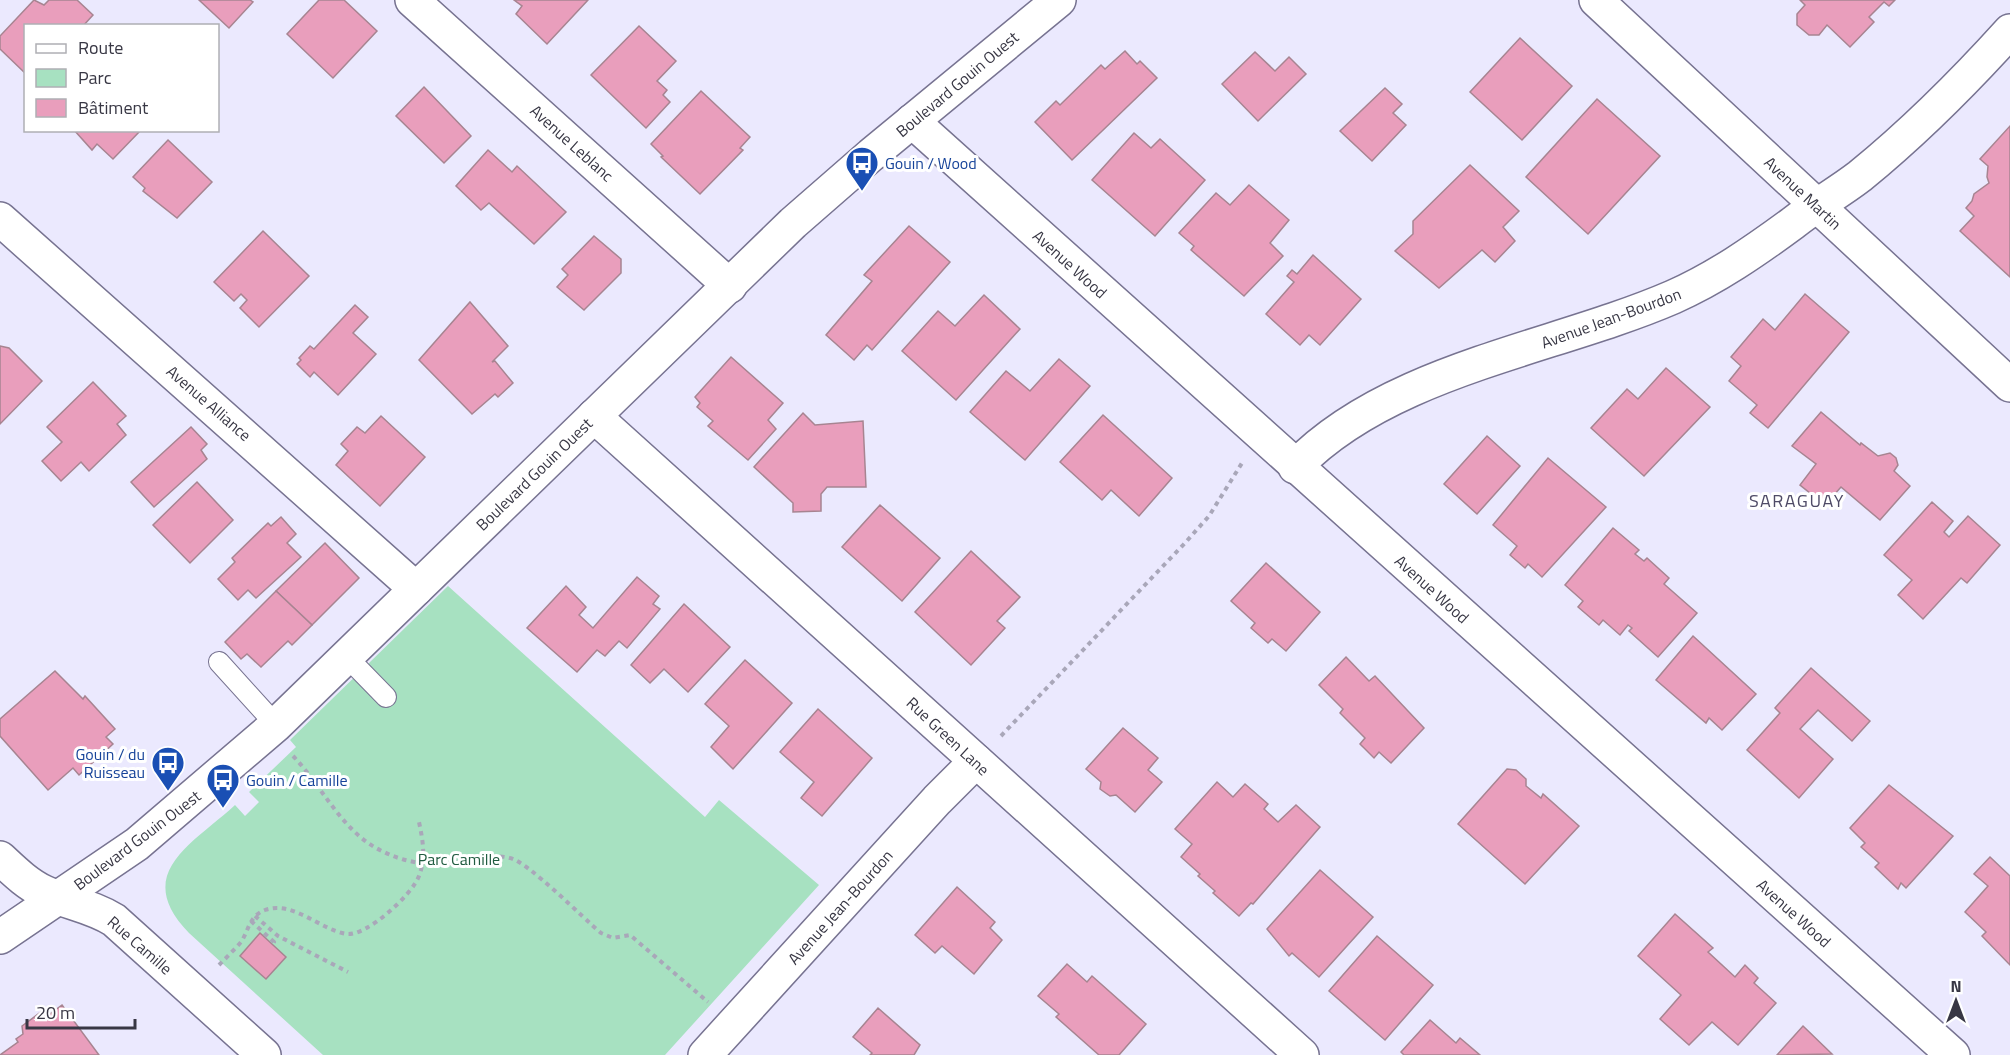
<svg xmlns="http://www.w3.org/2000/svg" width="2010" height="1055" font-family="'Titillium Web',sans-serif">
<style>
.green{fill:#a7e1c1}
.building{fill:#e99ebc;stroke:#a78491;stroke-width:1.5}
.lines{fill:none;stroke-linecap:round;stroke-linejoin:round}
.lane-casing{stroke:#777391;stroke-width:22}
.street-casing{stroke:#777391;stroke-width:36}
.secondary-casing{stroke:#777391;stroke-width:36}
.path{stroke:#a9a7b9;stroke-width:4;stroke-dasharray:4.5 4.5;stroke-linecap:butt}
.lane{stroke:#fff;stroke-width:20}
.street{stroke:#fff;stroke-width:33}
.secondary{stroke:#fff;stroke-width:33}
.labels{text-anchor:middle;dominant-baseline:central;stroke-width:6;stroke-linejoin:round;paint-order:stroke}
.street-label{font-size:16px;fill:#383744;stroke:#fff}
.transit-label{font-size:16px;fill:#164399;stroke:#fff;text-anchor:start}
.park-label{font-size:16px;fill:#215c41;stroke:#fff}
.neighbourhood-label{font-size:18px;letter-spacing:1.5px;fill:#4f4b67;stroke:#fff}
</style>
<rect width="100%" height="100%" fill="#ebe9fe"/>
<path class="green" d="M448 586 705 817 719 800 819 885 665 1055H323L189 933C131 873 193 844 235 805L245 816 259 802 249 792 296 747 290 740Z"/>
<g class="building">
<polygon points="34,0 44,5 49,0 77,0 93,15 83,26 26,26 26,74 0,49 0,36"/>
<polygon points="199,0 250,0 253,2 229,28"/>
<polygon points="319,0 344,0 377,31 333,78 287,34"/>
<polygon points="514,0 588,0 547,44 516,14 522,6"/>
<polygon points="1800,0 1895,0 1889,6 1884,2 1869,17 1874,22 1850,47 1827,25 1819,35 1809,35 1797,25 1797,14 1805,5"/>
<polygon points="639,26 676,61 657,81 667,90 663,95 670,102 646,128 591,75"/>
<polygon points="1520,38 1572,86 1522,140 1470,92"/>
<polygon points="1125,51 1137,64 1140,61 1157,78 1072,160 1035,122 1056,101 1060,105 1101,65 1105,69"/>
<polygon points="1255,52 1275,71 1289,57 1306,74 1258,121 1222,84"/>
<polygon points="424,87 471,136 444,163 396,116"/>
<polygon points="1385,88 1402,104 1393,113 1406,125 1372,161 1340,131"/>
<polygon points="701,91 750,137 740,148 743,150 700,194 661,157 663,156 651,144"/>
<polygon points="1597,99 1660,156 1588,234 1526,177"/>
<polygon points="2010,126 2010,277 1960,231 1974,216 1966,208 1972,201 1974,194 1989,183 1987,177 1988,166 1980,159"/>
<polygon points="74,130 141,130 113,159 97,144 92,150"/>
<polygon points="1134,133 1151,148 1160,139 1205,180 1155,236 1092,180"/>
<polygon points="168,140 212,182 177,218 143,191 145,188 133,177"/>
<polygon points="488,150 512,172 517,166 566,212 534,244 489,203 481,210 456,186"/>
<polygon points="1470,165 1519,211 1503,227 1515,241 1495,262 1482,250 1439,288 1395,251 1413,234 1413,221"/>
<polygon points="1249,185 1289,220 1270,243 1283,256 1244,296 1191,250 1194,246 1179,233 1216,193 1230,205"/>
<polygon points="909,226 950,262 872,350 867,345 854,360 826,335 872,281 864,275"/>
<polygon points="263,231 309,276 259,327 240,308 247,300 241,294 234,301 214,282"/>
<polygon points="594,236 621,259 621,273 584,310 557,287 568,275 562,269"/>
<polygon points="1313,255 1361,299 1320,345 1309,335 1300,345 1266,314 1294,282 1287,276 1292,270 1297,274"/>
<polygon points="1805,294 1849,332 1768,428 1750,413 1757,405 1729,381 1741,366 1731,357 1763,319 1775,330"/>
<polygon points="984,295 1020,329 956,400 902,351 938,311 955,326"/>
<polygon points="470,302 508,346 492,362 495,361 513,383 498,397 495,394 472,414 419,360"/>
<polygon points="355,305 368,317 353,333 376,354 338,395 314,372 310,377 297,364 301,360 299,358 310,346 314,349"/>
<polygon points="0,346 9,348 42,381 0,424"/>
<polygon points="731,357 783,403 768,420 776,429 748,460 708,426 713,421 697,407 700,403 695,397"/>
<polygon points="1059,359 1090,386 1025,460 970,412 1006,371 1030,391"/>
<polygon points="1666,368 1710,407 1644,476 1591,428 1627,389 1638,399"/>
<polygon points="93,382 126,416 117,424 126,435 89,471 81,462 61,481 42,461 62,442 47,427"/>
<polygon points="1821,412 1860,445 1861,443 1878,456 1890,453 1896,458 1898,465 1894,471 1910,486 1880,520 1841,487 1825,505 1800,485 1816,464 1792,446"/>
<polygon points="803,413 815,425 863,421 866,487 827,487 821,494 821,511 793,512 793,503 754,467"/>
<polygon points="1103,415 1172,478 1139,516 1111,490 1102,500 1060,462"/>
<polygon points="381,416 425,457 380,506 336,465 348,451 341,444 357,427 365,433"/>
<polygon points="191,427 207,444 201,450 207,459 154,507 131,482"/>
<polygon points="1487,436 1520,466 1477,514 1444,484"/>
<polygon points="1548,458 1606,507 1542,577 1528,564 1525,568 1510,555 1517,546 1493,525"/>
<polygon points="197,482 233,520 190,563 153,525"/>
<polygon points="1932,502 1953,521 1944,532 1949,537 1968,516 2000,545 1967,583 1961,578 1923,619 1898,595 1912,580 1884,555"/>
<polygon points="880,505 940,558 902,601 842,547"/>
<polygon points="281,517 296,534 287,543 301,557 256,598 248,590 238,600 218,579 235,562 232,558 268,523 271,526"/>
<polygon points="1613,528 1639,550 1635,554 1644,561 1647,558 1669,578 1664,584 1697,613 1658,657 1629,631 1632,628 1628,625 1620,635 1603,620 1599,625 1578,607 1583,601 1565,585"/>
<polygon points="325,543 359,578 312,625 276,591"/>
<polygon points="971,551 1020,597 997,621 1005,628 971,665 915,612"/>
<polygon points="1266,563 1320,612 1286,651 1272,639 1268,643 1251,628 1255,623 1231,601"/>
<polygon points="637,577 659,596 653,604 660,609 627,648 619,641 605,656 597,650 577,672 527,628 566,586 586,607 579,615 593,628"/>
<polygon points="276,591 312,625 292,645 288,641 261,667 247,654 241,659 225,642"/>
<polygon points="684,604 730,647 688,692 664,669 650,683 631,665"/>
<polygon points="1693,636 1756,694 1722,730 1709,718 1706,723 1656,680"/>
<polygon points="1346,657 1369,681 1375,676 1424,728 1391,763 1379,752 1374,758 1360,744 1365,738 1340,713 1343,709 1319,685"/>
<polygon points="745,660 792,703 733,769 711,747 729,726 705,704"/>
<polygon points="1811,668 1870,721 1852,741 1818,710 1800,729 1833,759 1799,798 1747,750 1780,713 1775,708"/>
<polygon points="55,671 83,699 85,696 115,729 106,737 113,744 79,775 73,768 48,790 0,736 0,719"/>
<polygon points="818,709 872,758 822,816 801,798 814,782 780,752"/>
<polygon points="1123,728 1158,758 1148,770 1162,782 1135,812 1116,795 1110,796 1100,789 1101,782 1086,769"/>
<polygon points="1507,769 1516,770 1526,779 1526,786 1541,798 1543,794 1579,826 1525,884 1458,824"/>
<polygon points="1217,782 1233,797 1245,784 1268,804 1264,809 1278,822 1296,805 1320,827 1253,904 1251,903 1239,916 1213,893 1215,891 1198,876 1200,874 1181,857 1192,844 1175,829"/>
<polygon points="1889,785 1953,836 1906,888 1901,883 1898,889 1875,867 1879,863 1861,847 1865,843 1850,828"/>
<polygon points="1990,857 2010,876 2010,965 1982,936 1986,932 1965,912 1988,886 1974,874"/>
<polygon points="1320,870 1373,917 1319,977 1292,953 1289,956 1267,929"/>
<polygon points="957,887 995,922 990,928 1002,940 974,974 942,946 935,953 915,935"/>
<polygon points="1675,914 1713,948 1708,952 1735,977 1745,965 1758,978 1754,983 1776,1003 1738,1045 1712,1022 1689,1045 1660,1019 1681,995 1638,956"/>
<polygon points="260,933 286,957 266,979 240,956"/>
<polygon points="1377,936 1433,985 1385,1040 1329,991"/>
<polygon points="1067,964 1087,982 1092,976 1146,1024 1119,1055 1099,1055 1056,1017 1059,1014 1038,996"/>
<polygon points="62,1005 99,1055 0,1055 18,1042 16,1039 23,1034 22,1026 41,1012 47,1016"/>
<polygon points="878,1008 920,1045 914,1055 870,1055 872,1053 853,1037"/>
<polygon points="1430,1020 1456,1043 1460,1038 1480,1055 1404,1055 1401,1052"/>
<polygon points="1803,1026 1832,1054 1777,1055"/>
</g>
<g class="lines">
<g class="lane-casing">
<g id="lane">
<polyline points="346,656 386,697"/>
<polyline points="219,662 276,725"/>
</g>
</g>
<g class="street-casing">
<g id="street">
<polyline points="412,0 730,286"/>
<polyline points="1596,0 2010,385"/>
<polyline points="912,121 1953,1055"/>
<polyline points="0,219 416,589"/>
<polyline points="594,416 1302,1055"/>
<path d="M1295 467C1388 370 1553 349 1673 297 1716 278 1755 251 1793 223 1814 206 1838 193 1860 176 1914 132 1963 83 2010 31"/>
<path d="M0 858C14 871 27 884 44 892 67 903 92 906 114 920L264 1055"/>
<polyline points="705,1055 937,800 976,761"/>
</g>
</g>
<g class="secondary-casing">
<polyline id="secondary" points="0,937 137,844 276,725 793,223 871,155 1059,0"/>
</g>
<g class="path">
<polyline points="1001,736 1185,543 1209,516 1242,463"/>
<path d="M293 756C323 787 343 834 384 852 406 863 431 866 455 863 473 861 492 853 510 858 528 862 583 918 601 933L613 938 630 935 708 1002"/>
<polyline points="255,916 278,936 348,972"/>
<polyline points="251,921 274,942 272,944"/>
<path d="M219 965C226 958 234 950 241 942 249 930 249 916 265 910 293 900 320 930 347 934 367 936 412 895 419 876 426 858 423 841 419 822"/>
</g>
<use href="#lane" class="lane"/>
<use href="#street" class="street"/>
<use href="#secondary" class="secondary"/>
</g>
<defs>
<g id="bus-pin" transform="scale(1.725)"><path d="M0 17L-7.5 6A9.5 9.5 0 1 1 7.5 6Z" fill="#1a4fb4" stroke="#fff"/><path d="M-5-6H5V4H4V6H2V4H-2V6H-4V4H-5ZM-3.5-4V0h7V-4ZM-3.5 1.2v1.5H-2V1.2ZM2 1.2v1.5H3.5V1.2Z" fill="#fff"/></g>
</defs>
<g fill-rule="evenodd">
<use href="#bus-pin" x="862" y="163"/>
<use href="#bus-pin" x="168" y="763"/>
<use href="#bus-pin" x="223" y="780"/>
</g>
<g class="labels">
<g class="street-label">
<text transform="translate(957 84) rotate(-40)">Boulevard Gouin Ouest</text>
<text transform="translate(572 143) rotate(42)">Avenue Leblanc</text>
<text transform="translate(1803 193) rotate(43)">Avenue Martin</text>
<text transform="translate(1070 264) rotate(42)">Avenue Wood</text>
<text transform="translate(1611 318) rotate(-20)">Avenue Jean-Bourdon</text>
<text transform="translate(209 403) rotate(41)">Avenue Alliance</text>
<text transform="translate(534 474) rotate(-44)">Boulevard Gouin Ouest</text>
<text transform="translate(1432 589) rotate(42)">Avenue Wood</text>
<text transform="translate(948 736) rotate(43)">Rue Green Lane</text>
<text transform="translate(137 840) rotate(-37)">Boulevard Gouin Ouest</text>
<text transform="translate(840 907) rotate(-48)">Avenue Jean-Bourdon</text>
<text transform="translate(1794 913) rotate(42)">Avenue Wood</text>
<text transform="translate(140 945) rotate(41)">Rue Camille</text>
</g>
<g class="transit-label">
<text x="885" y="163">Gouin / Wood</text>
<text x="145" y="754" text-anchor="end">Gouin / du<tspan x="145" dy="18">Ruisseau</tspan></text>
<text x="246" y="780">Gouin / Camille</text>
</g>
<g class="park-label">
<text x="459" y="859">Parc Camille</text>
</g>
<g class="neighbourhood-label">
<text x="1797" y="500">SARAGUAY</text>
</g>
</g>
<rect x="24" y="24" width="195" height="108" fill="#ffffff" stroke="#afafb4" stroke-width="1.5"/>
<rect x="36" y="44" width="30" height="9" fill="#ffffff" stroke="#afafb4" stroke-width="1.5"/>
<text x="78" y="54" font-size="18" fill="#383744">Route</text>
<rect x="36" y="69" width="30" height="18" fill="#a7e1c1" stroke="#afafb4" stroke-width="1.5"/>
<text x="78" y="84" font-size="18" fill="#383744">Parc</text>
<rect x="36" y="99" width="30" height="18" fill="#e99ebc" stroke="#afafb4" stroke-width="1.5"/>
<text x="78" y="114" font-size="18" fill="#383744">Bâtiment</text>
<g transform="translate(1956 1001)" stroke="#ffffff" stroke-width="4.5" paint-order="stroke">
<path d="M0-4.5L10 22L0 15L-10 22Z" fill="#383744"/>
<text y="-9" font-size="16" font-weight="bold" text-anchor="middle" fill="#383744">N</text>
</g>
<path d="M27 1019v9h108v-9" fill="none" stroke="#383744" stroke-width="3"/>
<text x="36" y="1019" font-size="18" fill="#383744" stroke="#ffffff" stroke-width="4.5" paint-order="stroke">20 m</text>
</svg>
